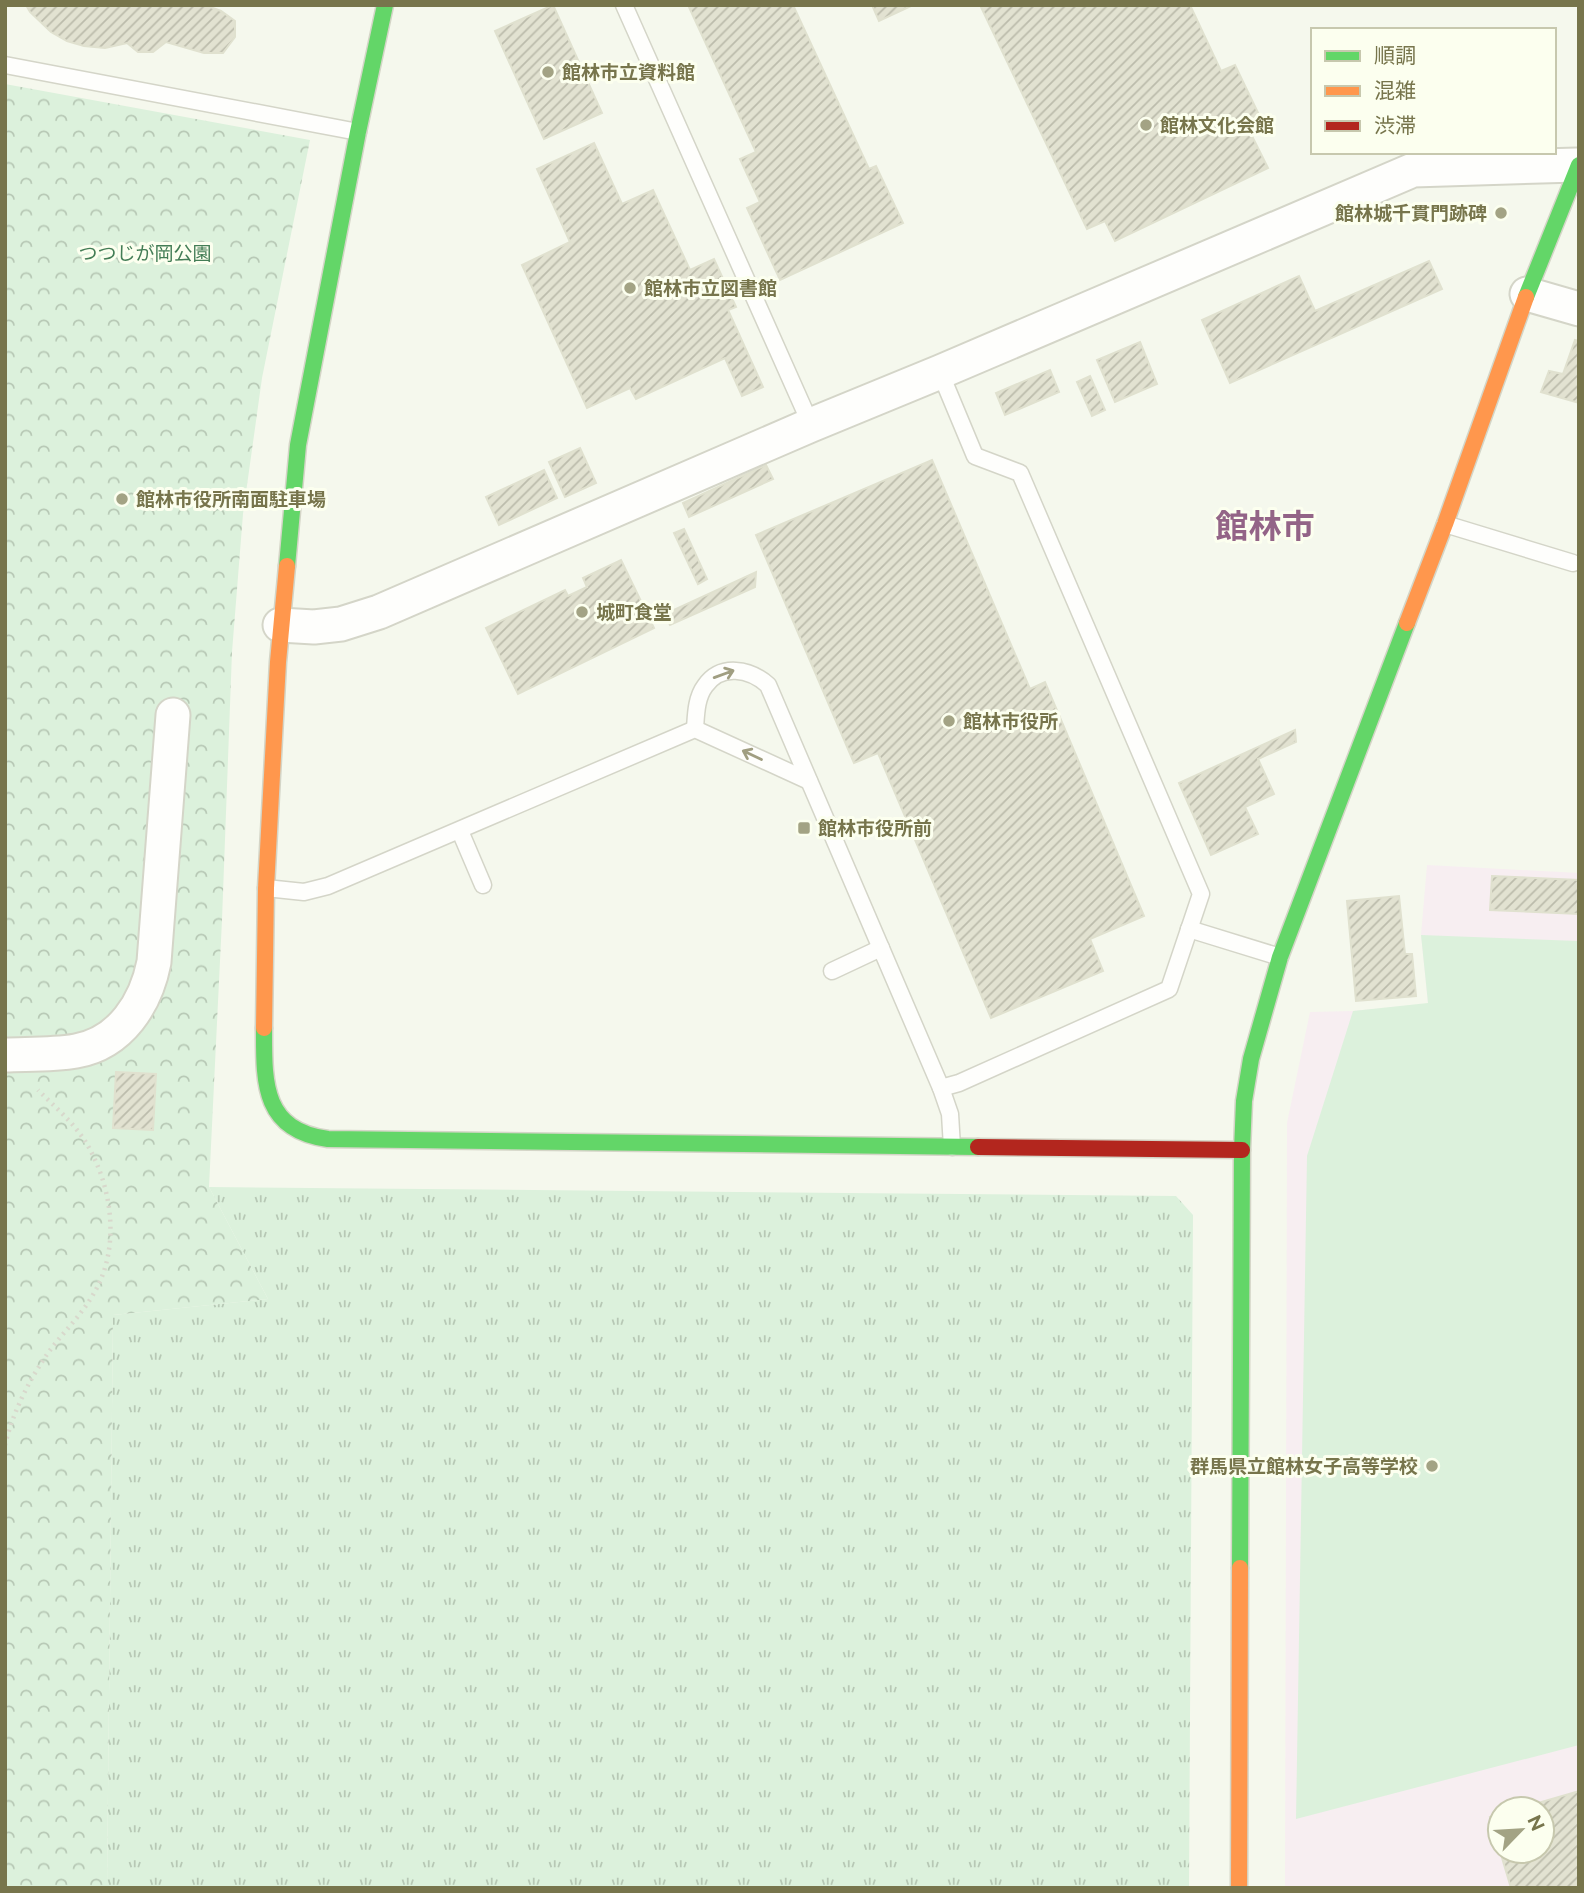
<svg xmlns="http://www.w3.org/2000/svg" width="1584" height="1893" font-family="Raleway,'Noto Sans JP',sans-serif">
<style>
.education{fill:#f7eef1;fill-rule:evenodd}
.grass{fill:url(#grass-tufts)}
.forest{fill:url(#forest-crowns)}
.pitch{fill:#dcf1dc}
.building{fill:url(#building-hatch);stroke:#e0e1cf;stroke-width:2}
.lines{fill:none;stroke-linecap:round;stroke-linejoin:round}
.lane-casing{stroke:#d4d5c8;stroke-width:19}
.street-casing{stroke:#d4d5c8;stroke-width:37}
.fast-casing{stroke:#d4d5c7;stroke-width:19}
.slow-casing{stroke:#d4d5c7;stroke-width:19}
.jam-casing{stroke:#d4d5c7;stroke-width:19}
.path{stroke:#d8d8cc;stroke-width:4.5;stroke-dasharray:2 5;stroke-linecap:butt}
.lane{stroke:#fefefc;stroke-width:16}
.street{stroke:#fefefc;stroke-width:33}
.fast{stroke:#63d668;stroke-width:16}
.slow{stroke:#ff974d;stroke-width:16}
.jam{stroke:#b3261e;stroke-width:16}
.oneway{stroke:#a09e81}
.poi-dot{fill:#a3a384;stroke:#fcffef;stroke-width:2.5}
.labels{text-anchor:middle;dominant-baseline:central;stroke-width:6;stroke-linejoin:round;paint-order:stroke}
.poi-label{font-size:19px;font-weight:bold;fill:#77754c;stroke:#fcffef;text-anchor:start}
.park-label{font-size:19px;fill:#437d55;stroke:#fcffef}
.town-label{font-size:33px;font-weight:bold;fill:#936487;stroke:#fcffef}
</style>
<defs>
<pattern id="grass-tufts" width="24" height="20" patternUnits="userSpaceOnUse" patternTransform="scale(1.75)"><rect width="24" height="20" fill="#dcf1dc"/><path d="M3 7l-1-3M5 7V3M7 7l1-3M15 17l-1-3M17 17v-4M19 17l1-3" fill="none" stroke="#b7c8b5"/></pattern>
<pattern id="forest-crowns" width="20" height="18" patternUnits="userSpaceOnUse" patternTransform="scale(1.75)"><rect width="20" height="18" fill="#dcf1dc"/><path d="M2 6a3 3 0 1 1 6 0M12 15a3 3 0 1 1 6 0" fill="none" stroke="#b7c8b5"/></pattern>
<pattern id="building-hatch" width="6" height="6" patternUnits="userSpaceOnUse" patternTransform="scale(1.75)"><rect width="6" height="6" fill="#e2e2d1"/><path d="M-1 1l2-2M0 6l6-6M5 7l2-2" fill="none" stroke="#bcbcac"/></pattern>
</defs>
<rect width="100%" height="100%" fill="#f5f8ed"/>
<path class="education" d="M1427 865 1579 873V1888H1285L1287 1123 1310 1012 1353 1011 1428 1004 1421 935ZM1500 1809H1542V1851H1500Z"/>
<polygon class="grass" points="209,1187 1176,1196 1193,1215 1189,1888 107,1888 113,1315 268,1299"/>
<polygon class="forest" points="5,84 310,140 262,378 243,514 232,652 222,920 209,1187 268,1299 113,1315 107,1888 5,1888"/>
<polygon class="pitch" points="1421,935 1579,941 1579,1745 1296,1819 1307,1156 1353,1011 1428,1003"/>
<g class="building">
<polygon points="26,5 205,5 221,11 235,21 235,37 223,53 204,53 166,42 153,52 138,52 127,43 105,48 84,46 67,41 51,32 30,12"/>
<polygon points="553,5 602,113 544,139 495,31"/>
<polygon points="688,5 793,5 869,169 876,166 903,223 780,280 747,208 760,202 740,159 756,152"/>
<polygon points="872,5 913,5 879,21"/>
<polygon points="980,5 1190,5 1221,71 1235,65 1262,121 1248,128 1268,168 1115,241 1105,221 1087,229"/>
<polygon points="594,143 622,204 653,190 690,270 714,259 736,307 728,310 763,387 742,396 725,358 636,399 630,388 587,408 522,265 570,242 537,169"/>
<polygon points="1429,261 1442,289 1230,383 1202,320 1299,276 1315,311"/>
<polygon points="1575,340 1579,341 1579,403 1541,392 1549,371 1563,374"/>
<polygon points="1140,342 1157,384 1115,402 1097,360"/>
<polygon points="1050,370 1059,392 1005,415 996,393"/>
<polygon points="1090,376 1105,410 1092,416 1077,382"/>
<polygon points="580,448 596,483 565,497 549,462"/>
<polygon points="932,460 1030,689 1045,682 1144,916 1090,939 1103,971 991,1018 878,753 854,763 756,535"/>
<polygon points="766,465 773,479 689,517 683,503"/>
<polygon points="544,470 557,498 499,525 486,497"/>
<polygon points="684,529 707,579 698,584 674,533"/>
<polygon points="621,560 654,628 518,694 486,628 565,590 568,596 587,587 583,578"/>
<polygon points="756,572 755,587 670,625 665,614"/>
<polygon points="1295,730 1296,742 1258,759 1274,794 1245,807 1258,834 1211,855 1179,783"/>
<polygon points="1492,876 1579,880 1579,914 1490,910"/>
<polygon points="1399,896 1405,954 1412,954 1416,996 1356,1001 1347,901"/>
<polygon points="116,1072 156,1074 153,1130 113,1128"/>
<polygon points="1579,1791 1579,1888 1511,1888 1500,1851 1542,1851 1542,1809 1517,1809"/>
<polygon points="1500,1814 1500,1850 1490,1817"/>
</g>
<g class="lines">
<g class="lane-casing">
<g id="lane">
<polyline points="624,5 811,425"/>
<polyline points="5,65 358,132"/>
<polyline points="940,372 975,456 1020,473 1201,894 1169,989 959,1083 941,1088"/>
<polyline points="1445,524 1573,563"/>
<path d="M695 729C696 715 696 698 705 686 721 663 750 669 768 685L941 1088 950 1114 952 1147"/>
<polyline points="460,831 483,885"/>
<polyline points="266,888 304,892 328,886 695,729 809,781"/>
<polyline points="1189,929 1280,957"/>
<polyline points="832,971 881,948"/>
</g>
</g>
<g class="street-casing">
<g id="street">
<polyline points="1527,294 1579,309"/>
<polyline points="280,625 314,627 341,624 379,612 811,425 940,372 1413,170 1577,165"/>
<path d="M5 1055C28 1054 53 1055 76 1051 121 1043 146 1003 154 962L173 715"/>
</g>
</g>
<g class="fast-casing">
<g id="fast">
<polyline points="1526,297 1579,165"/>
<polyline points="287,566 298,445 358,132 385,5"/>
<path d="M264 1028C264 1082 262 1130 328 1139L978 1147"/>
<polyline points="1240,1568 1242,1150 1244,1101 1251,1059 1280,957 1407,623"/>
</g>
</g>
<g class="slow-casing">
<g id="slow">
<polyline points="1407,623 1445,524 1526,297"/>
<polyline points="264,1028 266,888 278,662 287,566"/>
<polyline points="1239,1888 1240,1568"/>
</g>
</g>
<g class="jam-casing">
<polyline id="jam" points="978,1147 1242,1150"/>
</g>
<path class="path" d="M5 1445C12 1416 26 1386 42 1362 56 1339 77 1321 91 1298 122 1251 113 1186 85 1141 72 1121 54 1106 38 1090"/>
<use href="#lane" class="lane"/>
<use href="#street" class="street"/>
<use href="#fast" class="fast"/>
<use href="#slow" class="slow"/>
<use href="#jam" class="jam"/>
</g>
<defs><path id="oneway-shaft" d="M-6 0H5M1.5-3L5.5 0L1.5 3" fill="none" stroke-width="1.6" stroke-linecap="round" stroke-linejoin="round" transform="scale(1.75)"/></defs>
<g class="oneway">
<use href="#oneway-shaft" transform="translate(724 674) rotate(-20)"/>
<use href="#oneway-shaft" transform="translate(752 755) rotate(-155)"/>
</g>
<g class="poi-dot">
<circle cx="548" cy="72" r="7"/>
<circle cx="1146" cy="125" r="7"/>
<circle cx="1501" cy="213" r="7"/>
<circle cx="630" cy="288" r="7"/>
<circle cx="122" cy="499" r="7"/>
<circle cx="582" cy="612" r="7"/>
<circle cx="949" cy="721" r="7"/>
<rect x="797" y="821" width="14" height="14" rx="3.5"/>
<circle cx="1432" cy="1466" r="7"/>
</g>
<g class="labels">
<g class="poi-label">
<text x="562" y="72">館林市立資料館</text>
<text x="1160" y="125">館林文化会館</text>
<text x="1487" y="213" text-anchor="end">館林城千貫門跡碑</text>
<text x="644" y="288">館林市立図書館</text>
<text x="136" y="499">館林市役所南面駐車場</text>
<text x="596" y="612">城町食堂</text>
<text x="963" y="721">館林市役所</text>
<text x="818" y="828">館林市役所前</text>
<text x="1418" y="1466" text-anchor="end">群馬県立館林女子高等学校</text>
</g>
<g class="park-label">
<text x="145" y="253">つつじが岡公園</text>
</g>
<g class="town-label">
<text x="1265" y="526">館林市</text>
</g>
</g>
<rect width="1584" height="1893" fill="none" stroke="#77754c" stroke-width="14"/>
<rect x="1311" y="28" width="245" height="126" fill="#fcffef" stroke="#c7c8ae" stroke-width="2"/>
<rect x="1325" y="51" width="35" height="10" fill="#63d668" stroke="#c7c8ae" stroke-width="2"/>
<text x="1374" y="63" font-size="21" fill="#77754c">順調</text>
<rect x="1325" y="86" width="35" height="10" fill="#ff974d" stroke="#c7c8ae" stroke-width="2"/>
<text x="1374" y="98" font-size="21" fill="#77754c">混雑</text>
<rect x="1325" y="121" width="35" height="10" fill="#b3261e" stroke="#c7c8ae" stroke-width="2"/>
<text x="1374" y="133" font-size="21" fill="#77754c">渋滞</text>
<g transform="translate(1521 1830) rotate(65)"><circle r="33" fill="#fcffef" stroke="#c7c8ae" stroke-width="2"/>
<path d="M0-5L12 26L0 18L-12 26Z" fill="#a3a384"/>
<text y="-10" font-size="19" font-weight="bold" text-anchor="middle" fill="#77754c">N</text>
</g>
</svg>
